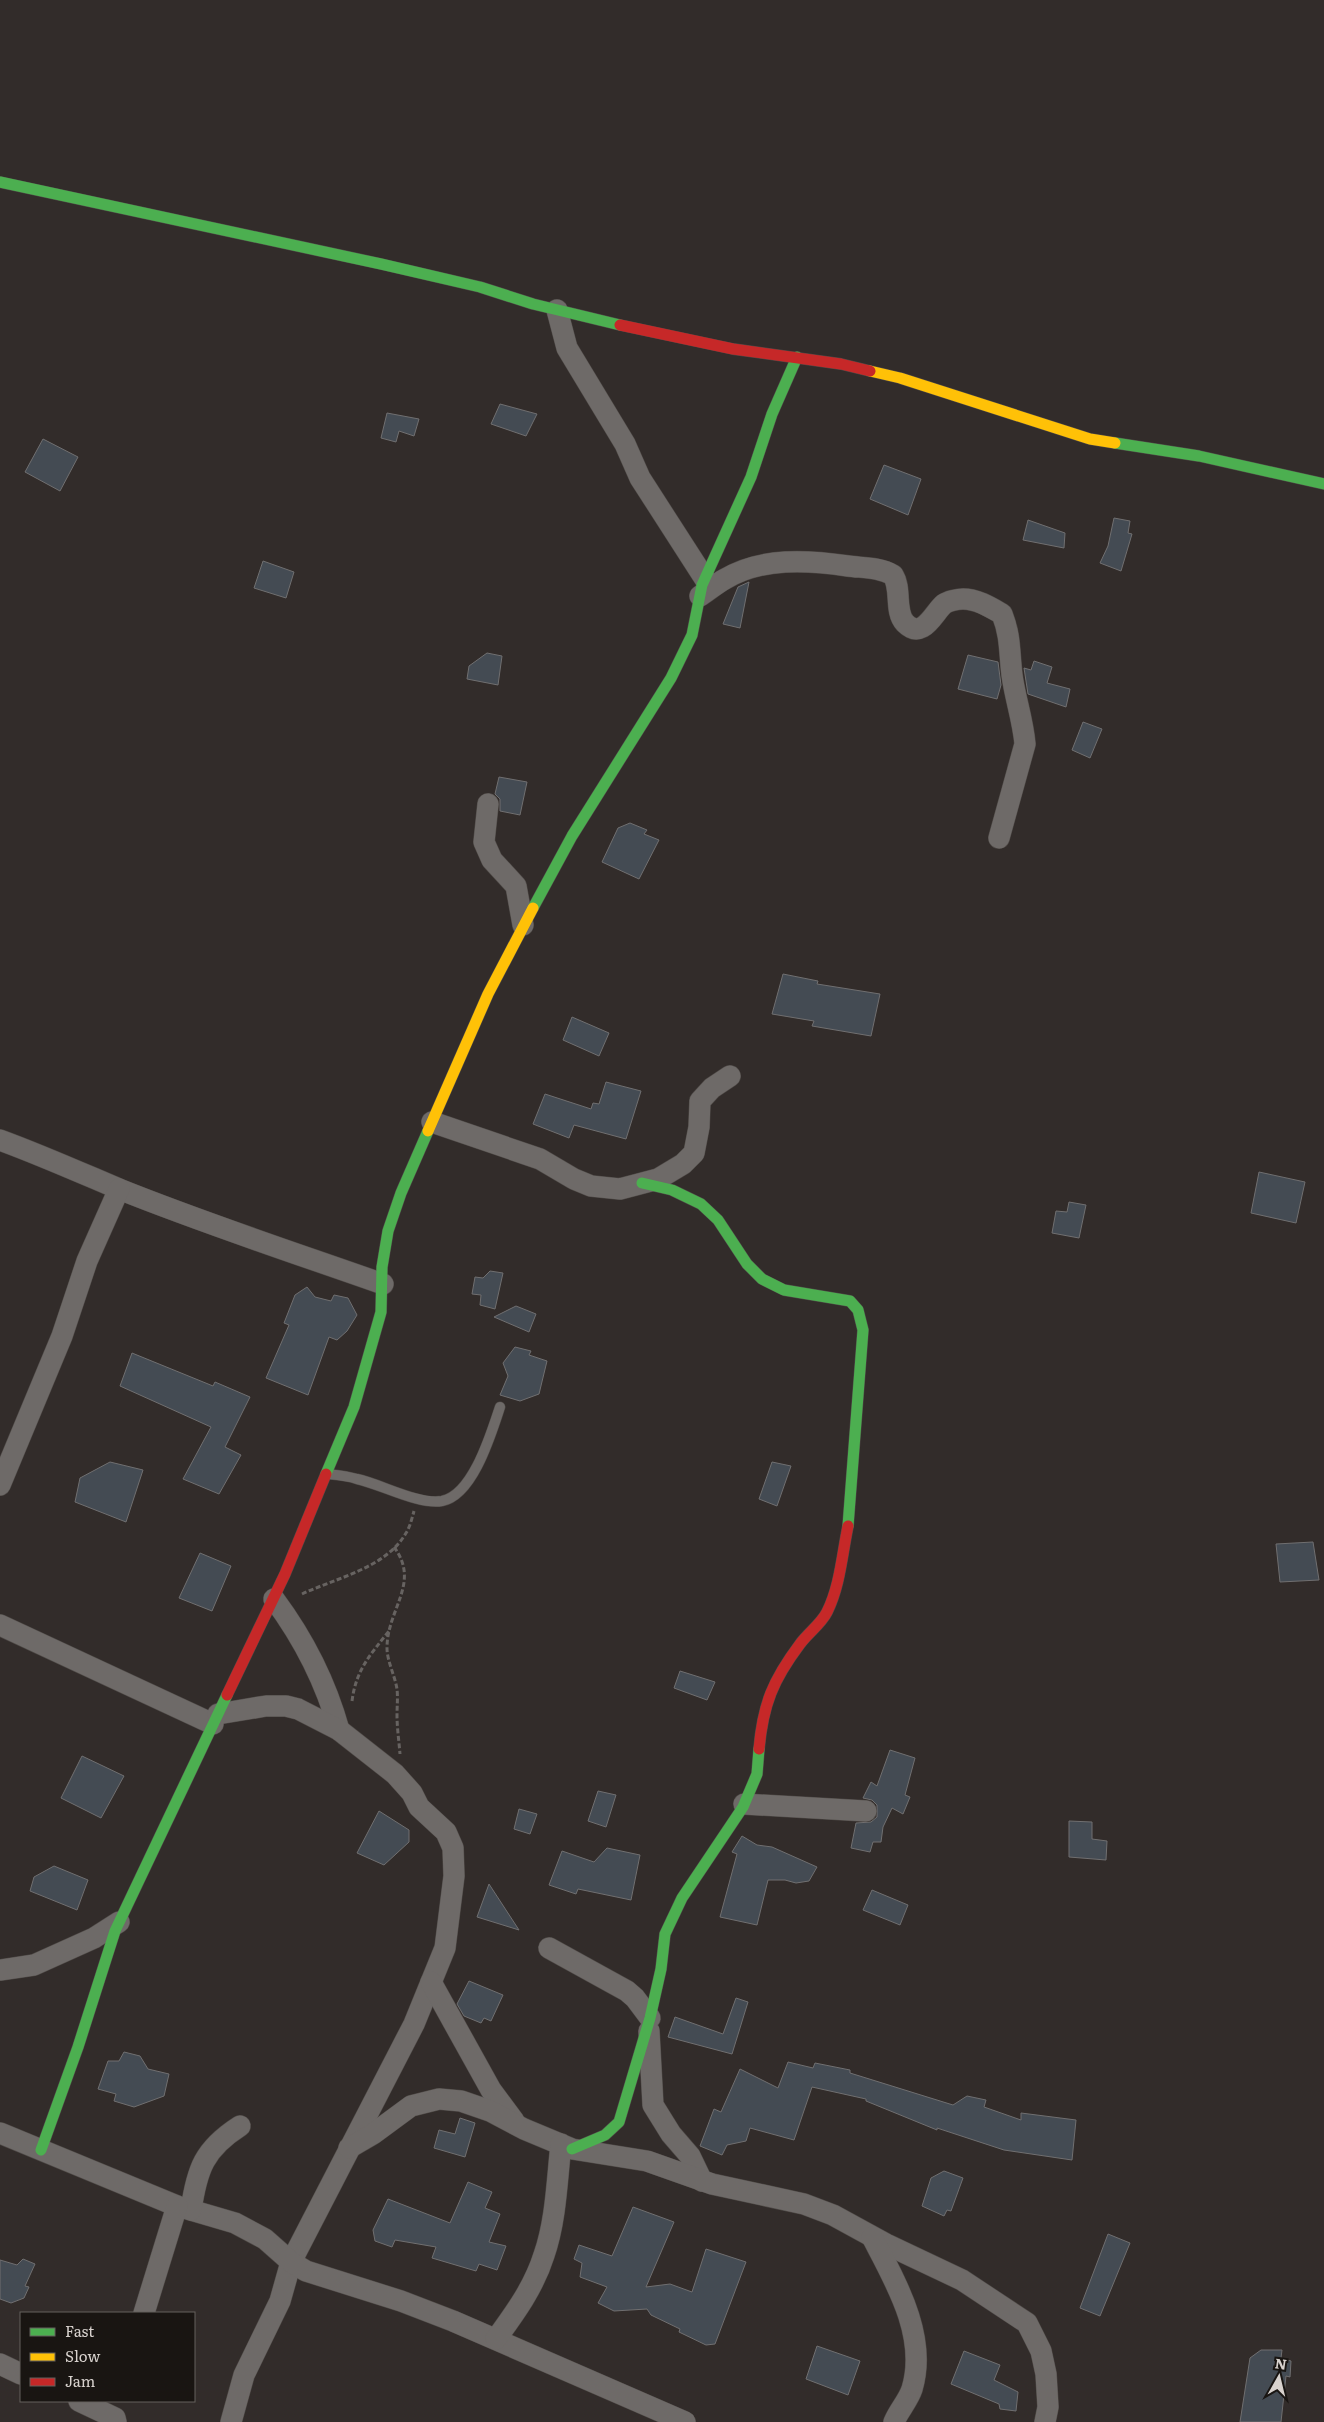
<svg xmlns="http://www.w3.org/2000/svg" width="1324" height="2422" font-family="Literata,serif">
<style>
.building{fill:#444b53;stroke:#706f70}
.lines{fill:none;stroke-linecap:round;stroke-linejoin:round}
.lane-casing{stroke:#4f4a47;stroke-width:11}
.street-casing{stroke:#4f4a47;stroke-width:22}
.fast-casing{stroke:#4f4a47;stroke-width:12}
.slow-casing{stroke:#4f4a47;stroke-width:12}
.jam-casing{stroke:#4f4a47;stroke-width:12}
.path{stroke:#676361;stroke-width:3;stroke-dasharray:5 2.5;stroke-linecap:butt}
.lane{stroke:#6e6a68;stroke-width:10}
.street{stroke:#6e6a68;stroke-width:21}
.fast{stroke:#4caf50;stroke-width:11}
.slow{stroke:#ffc107;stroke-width:11}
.jam{stroke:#c62828;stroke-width:11}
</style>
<rect width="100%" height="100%" fill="#322c2a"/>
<g class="building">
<polygon points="500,404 537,414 526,436 491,424"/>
<polygon points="387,413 419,419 414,436 399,431 396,442 381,438"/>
<polygon points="43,439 78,457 60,491 25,472"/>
<polygon points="884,465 921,479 908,515 870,499"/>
<polygon points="1114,518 1130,521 1128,533 1132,534 1121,571 1100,563 1108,546"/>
<polygon points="1028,520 1065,533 1064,548 1023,540"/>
<polygon points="263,561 294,572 286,598 254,588"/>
<polygon points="749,582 740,628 723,624 738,587"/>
<polygon points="487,653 502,656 498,685 467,679 469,666"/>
<polygon points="968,655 998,662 1001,685 997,699 958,689"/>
<polygon points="1034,661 1052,667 1047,683 1070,689 1066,707 1028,694 1024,668 1031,670"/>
<polygon points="1083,722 1102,729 1090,758 1072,750"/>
<polygon points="499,777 527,782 520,815 500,811 500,799 495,794"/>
<polygon points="630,823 647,830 644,834 659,840 639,879 602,862 618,828"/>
<polygon points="783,974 818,981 817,984 880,994 871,1036 812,1026 814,1021 772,1014"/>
<polygon points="572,1017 609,1033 599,1056 563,1040"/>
<polygon points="606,1082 641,1091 626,1139 574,1125 569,1138 533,1124 545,1094 591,1109 593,1103 599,1104"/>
<polygon points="1259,1172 1305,1182 1296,1223 1251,1213"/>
<polygon points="1069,1202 1086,1205 1079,1238 1052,1233 1056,1211 1067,1212"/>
<polygon points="490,1271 503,1273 495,1309 480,1305 481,1295 472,1294 475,1277 483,1278"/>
<polygon points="307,1287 315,1297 331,1301 334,1295 348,1298 357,1315 347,1331 337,1340 329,1337 308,1395 266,1378 289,1325 284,1323 295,1295"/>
<polygon points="516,1306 536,1314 529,1332 494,1317"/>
<polygon points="515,1347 531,1351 529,1355 547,1361 539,1394 520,1401 500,1395 508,1376 503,1363"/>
<polygon points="132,1353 213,1386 215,1382 250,1397 225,1447 241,1455 219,1494 183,1479 211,1427 120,1386"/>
<polygon points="110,1462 143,1470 126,1522 75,1502 80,1478"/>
<polygon points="772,1462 791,1466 777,1506 759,1499"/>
<polygon points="1313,1542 1319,1580 1280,1582 1276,1544"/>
<polygon points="200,1553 231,1566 212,1611 179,1598"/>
<polygon points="680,1671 715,1682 707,1700 674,1688"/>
<polygon points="890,1750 915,1758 905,1795 910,1797 903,1814 892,1808 883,1827 881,1842 873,1842 870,1852 851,1848 856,1823 871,1822 877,1817 877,1805 872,1800 863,1798 871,1782 877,1786"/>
<polygon points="82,1756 124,1776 101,1818 61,1798"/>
<polygon points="598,1791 616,1795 606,1827 588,1821"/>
<polygon points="519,1809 537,1814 530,1834 514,1829"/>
<polygon points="379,1811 409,1830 409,1842 384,1865 357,1853"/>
<polygon points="1069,1821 1092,1822 1092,1839 1107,1841 1106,1860 1069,1857"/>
<polygon points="742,1836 757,1845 772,1847 817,1867 809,1881 796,1883 785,1880 768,1880 757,1925 720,1917 737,1854 732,1852"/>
<polygon points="607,1848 640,1855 631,1900 578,1889 576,1894 549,1885 562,1851 594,1862"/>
<polygon points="54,1866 88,1880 77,1910 30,1891 34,1877"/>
<polygon points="489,1884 519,1930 477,1917"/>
<polygon points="872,1890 908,1905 900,1925 863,1910"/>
<polygon points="469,1981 503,1995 491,2021 484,2018 481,2023 464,2016 457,2004"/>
<polygon points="736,1998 748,2002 732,2054 668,2037 675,2017 723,2034"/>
<polygon points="124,2052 140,2056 148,2069 169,2074 164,2096 134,2107 114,2101 116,2094 98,2089 108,2061 119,2061"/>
<polygon points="788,2062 813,2068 815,2063 850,2070 850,2073 953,2105 967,2096 986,2100 984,2107 1021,2120 1021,2113 1076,2120 1072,2160 1004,2150 937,2128 937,2130 866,2101 866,2099 812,2087 794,2140 750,2128 746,2141 727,2145 722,2155 700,2146 714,2109 721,2112 740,2069 778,2088"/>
<polygon points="460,2118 475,2123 465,2157 434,2148 439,2130 455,2134"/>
<polygon points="944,2171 963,2178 951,2211 947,2210 944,2216 922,2206 931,2178"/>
<polygon points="468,2182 492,2192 485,2208 500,2214 489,2242 506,2246 497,2270 479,2264 476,2271 432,2258 436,2247 395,2240 392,2247 375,2241 373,2230 388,2199 450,2223"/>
<polygon points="633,2207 674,2222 646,2287 670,2284 692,2292 706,2249 746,2262 715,2344 706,2345 679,2332 680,2329 651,2315 647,2309 614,2311 598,2303 607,2287 580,2277 582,2263 574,2259 579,2245 612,2256"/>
<polygon points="1108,2234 1130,2243 1100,2316 1080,2308"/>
<polygon points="23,2259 35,2264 25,2286 29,2287 24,2298 11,2303 0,2299 0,2260 17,2265"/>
<polygon points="817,2346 860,2361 848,2395 806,2379"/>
<polygon points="1261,2350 1282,2350 1281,2358 1291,2361 1290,2377 1286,2376 1281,2422 1240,2422 1250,2358"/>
<polygon points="964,2351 1000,2365 994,2380 1018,2392 1016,2411 1000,2409 999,2404 951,2384"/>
</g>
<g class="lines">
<g class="lane-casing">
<path id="lane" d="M327 1474C337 1475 348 1476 357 1479 381 1484 418 1505 442 1501 473 1495 491 1434 500 1407"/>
</g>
<g class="street-casing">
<g id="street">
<polyline points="557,310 567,348 625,444 640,478 705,579"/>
<path d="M700 596C708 591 716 584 725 579 762 557 808 560 848 566 863 568 879 567 893 575 902 589 894 611 905 623 923 641 934 612 944 604 948 601 958 599 963 599 977 599 990 607 1002 614 1011 637 1009 651 1012 675 1015 698 1023 720 1025 744L999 838"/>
<polyline points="488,804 484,842 492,860 516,886 523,925"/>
<polyline points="432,1122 540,1159 574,1179 591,1186 620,1189 658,1179 683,1164 694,1153 699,1127 700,1101 712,1088 730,1076"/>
<path d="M0 1140C41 1155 79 1172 119 1189 206 1224 295 1253 383 1284"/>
<polyline points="0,1485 62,1336 87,1261 119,1189"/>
<path d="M274 1599C303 1638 326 1683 339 1730"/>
<polyline points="0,1625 213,1724"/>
<polyline points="218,1714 266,1706 286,1706 298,1709 339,1730 395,1774 412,1793 419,1807 446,1832 453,1848 454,1876 445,1948 414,2024 291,2262 280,2301 244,2375 231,2422"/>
<polyline points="744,1804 866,1811"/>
<polyline points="549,1948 627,1991 635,1998 650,2018"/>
<polyline points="0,1970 34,1965 94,1938 119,1922"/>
<polyline points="431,1982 491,2090 514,2121"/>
<polyline points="649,2031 653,2105 671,2134 690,2156 702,2181"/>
<polyline points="0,2133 177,2206 235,2223 265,2239 291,2262 306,2271 401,2301 453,2321 685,2422"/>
<polyline points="349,2148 373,2134 411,2106 439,2099 461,2101 490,2111 524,2129 572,2149 647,2161 712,2184 804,2204 833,2215 886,2244 962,2280 1027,2323 1041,2351 1046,2374 1048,2407 1045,2422"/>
<path d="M191 2210C197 2169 204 2149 240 2126"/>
<path d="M872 2237C895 2281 928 2336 912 2389 908 2401 899 2410 894 2422"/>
<polyline points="144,2313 177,2206"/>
<path d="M496 2339C515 2313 534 2287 544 2255 556 2221 557 2180 561 2144"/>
<polyline points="0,2364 21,2374"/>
<polyline points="79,2401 115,2418 116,2422"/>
</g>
</g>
<g class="fast-casing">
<g id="fast">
<polyline points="0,182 381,264 480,287 533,304 620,325"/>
<polyline points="1115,443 1199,456 1324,484"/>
<polyline points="533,908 572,836 671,678 692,635 702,585 751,477 772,414 797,357"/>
<polyline points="642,1183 672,1190 701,1204 718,1220 747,1264 762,1279 784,1290 850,1301 858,1310 863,1330 848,1526"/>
<polyline points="326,1474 354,1407 381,1312 382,1267 388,1231 401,1193 428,1131"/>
<polyline points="572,2149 605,2135 619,2122 650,2018 661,1969 665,1934 682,1898 743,1807 757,1774 759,1749"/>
<polyline points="41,2150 78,2047 115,1931 227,1695"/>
</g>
</g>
<g class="slow-casing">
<g id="slow">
<polyline points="870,371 900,378 1090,439 1115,443"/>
<polyline points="428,1131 488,994 533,908"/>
</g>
</g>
<g class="jam-casing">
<g id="jam">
<polyline points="620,325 733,349 841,364 870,371"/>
<polyline points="227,1695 285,1574 326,1474"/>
<path d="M759 1749C763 1704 773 1680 800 1644 808 1633 821 1624 827 1612 840 1586 842 1555 848 1526"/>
</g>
</g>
<g class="path">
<path d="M394 1547C421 1583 387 1609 387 1648 387 1661 395 1676 397 1689 398 1698 397 1706 397 1715 397 1728 399 1741 400 1754"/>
<path d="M302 1594C336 1578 386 1568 406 1533 410 1527 412 1518 414 1511"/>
<path d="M352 1701C356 1670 370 1655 389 1631"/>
</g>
<use href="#lane" class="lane"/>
<use href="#street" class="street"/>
<use href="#fast" class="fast"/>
<use href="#slow" class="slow"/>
<use href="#jam" class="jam"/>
</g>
<rect x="20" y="2312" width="175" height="90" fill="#191512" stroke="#65615d"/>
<rect x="30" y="2328" width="25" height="8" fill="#4caf50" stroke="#65615d"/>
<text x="65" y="2337" font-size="15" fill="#d8d2ce">Fast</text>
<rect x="30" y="2353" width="25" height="8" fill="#ffc107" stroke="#65615d"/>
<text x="65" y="2362" font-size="15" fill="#d8d2ce">Slow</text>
<rect x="30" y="2378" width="25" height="8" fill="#c62828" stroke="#65615d"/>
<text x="65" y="2387" font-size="15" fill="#d8d2ce">Jam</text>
<g transform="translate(1279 2377) rotate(8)" stroke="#191512" stroke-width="4" paint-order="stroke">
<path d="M0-4L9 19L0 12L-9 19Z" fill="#d8d2ce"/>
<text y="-8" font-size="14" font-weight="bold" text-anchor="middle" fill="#d8d2ce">N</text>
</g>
</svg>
